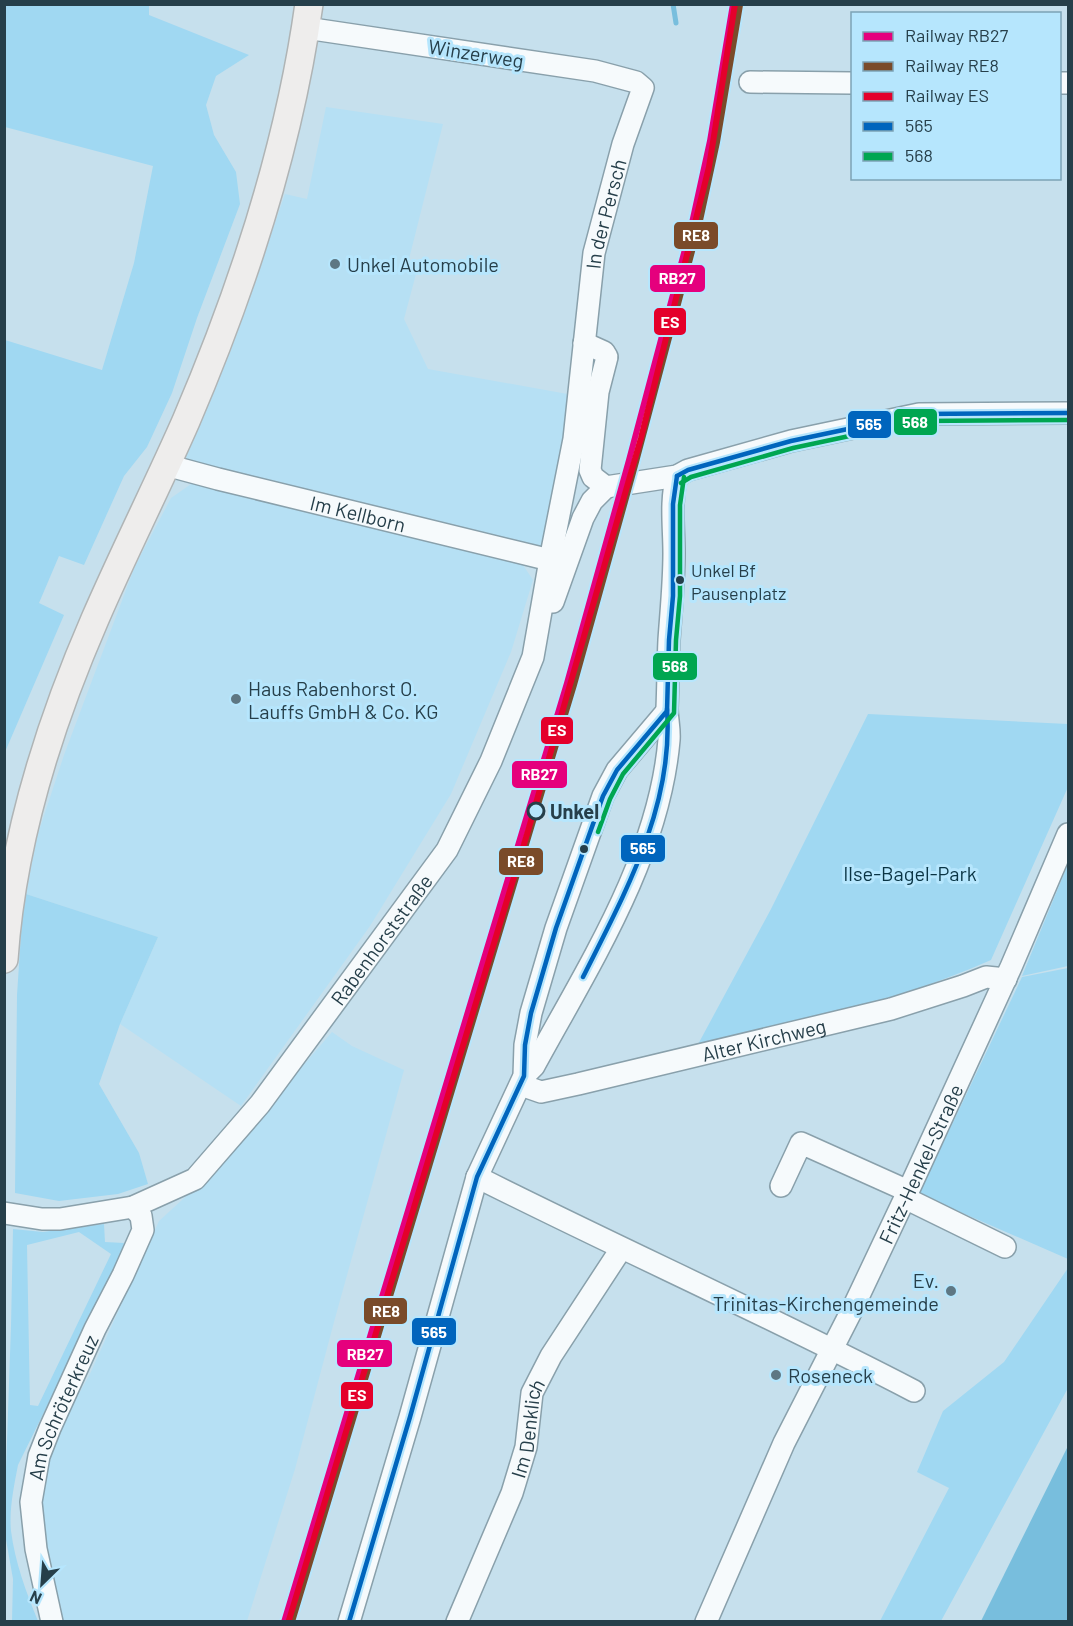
<svg xmlns="http://www.w3.org/2000/svg" width="1073" height="1626" font-family="Barlow,sans-serif">
<style>
.built{fill:#b6e0f4}
.green{fill:#a0d8f2;fill-rule:evenodd}
.water{fill:#78bedd}
.lines{fill:none;stroke-linecap:round;stroke-linejoin:round}
.stream{stroke:#78bedd;stroke-width:5}
.minor-casing{stroke:#89a0ab;stroke-width:24}
.major-casing{stroke:#afb4b5;stroke-width:30}
.minor{stroke:#f6fafc;stroke-width:21}
.major{stroke:#eeedec;stroke-width:27}
.bus-1-casing{stroke:#b6e6fd;stroke-width:9}
.bus-2-casing{stroke:#b6e6fd;stroke-width:9}
.bus-1{stroke:#0065bd;stroke-width:4.5}
.bus-2{stroke:#00a651;stroke-width:4.5}
.rail-1-casing{stroke:#b6e6fd;stroke-width:10}
.rail-2-casing{stroke:#b6e6fd;stroke-width:10}
.rail-3-casing{stroke:#b6e6fd;stroke-width:10}
.rail-1{stroke:#e5007d;stroke-width:6}
.rail-2{stroke:#7a4b2a;stroke-width:6}
.rail-3{stroke:#e4002b;stroke-width:6}
.poi-dot{fill:#5e7783;stroke:#b6e6fd;stroke-width:2}
.bus-dot{fill:#263f4a;stroke:#b6e6fd;stroke-width:2}
.stop-dot{fill:#b6e6fd;stroke:#263f4a;stroke-width:3}
.labels{text-anchor:middle;dominant-baseline:central;stroke-width:6;stroke-linejoin:round;paint-order:stroke}
.bus-label{font-size:18px;fill:#263f4a;stroke:#b6e6fd;text-anchor:start}
.street-label{font-size:20px;fill:#263f4a;stroke:#b6e6fd}
.poi-label{font-size:20px;fill:#263f4a;stroke:#b6e6fd;text-anchor:start}
.stop-label{font-size:20px;font-weight:bold;fill:#263f4a;stroke:#b6e6fd;text-anchor:start}
.park-label{font-size:20px;fill:#0a3444;stroke:#b6e6fd}
.line-badge{stroke:#b6e6fd;stroke-width:2}
.badge-label{font-size:16px;text-anchor:middle;font-weight:bold;fill:#fff}
</style>
<rect width="100%" height="100%" fill="#c6e0ed"/>
<g class="built">
<polygon points="326,107 443,124 406,271 416,274 404,319 428,369 573,395 571,428 541,548 183,461 231,350 285,194 307,199"/>
<polygon points="194,482 521,562 533,580 511,652 451,794 370,926 241,1106 120,1024 158,937 26,894 37,837 64,755 135,566 171,498"/>
<polygon points="332,1032 352,1046 404,1070 334,1322 295,1469 247,1621 58,1621 43,1554 42,1488 58,1430 89,1376 159,1221 194,1189 247,1131"/>
</g>
<g class="green">
<polygon points="5,4 149,5 149,15 249,55 216,76 206,105 214,135 236,172 240,204 197,318 172,393 147,447 124,476 84,565 59,556 39,603 64,615 5,752 5,340 102,370 134,263 153,166 5,127"/>
<path d="M868 714 1068 724V787L991 960C896 1002 796 1024 696 1048L771 909Z"/>
<polygon points="1068,864 1068,966 1022,976"/>
<polygon points="26,894 158,937 120,1024 99,1084 139,1153 148,1184 118,1194 59,1201 15,1193 17,995 23,904"/>
<polygon points="1068,968 1068,1259 919,1194 1022,977"/>
<path d="M104 1224 105 1242 124 1243 121 1256 18 1465C14 1486 9 1509 11 1531 15 1562 26 1592 38 1621H12L13 1579 5 1534V1498L11 1326 13 1229 43 1232ZM79 1232 111 1254 38 1406 30 1405 27 1245Z"/>
<polygon points="1068,1268 1068,1388 941,1621 880,1621 949,1488 917,1472 943,1411 1004,1362"/>
</g>
<polygon class="water" points="1068,1446 1068,1621 981,1621"/>
<g class="lines">
<polyline class="stream" points="673,4 676,23"/>
<g class="minor-casing">
<g id="minor">
<polyline points="750,82 852,83"/>
<polyline points="1060,83 1068,83"/>
<polyline points="584,343 604,352 607,357 598,392 590,470 593,477 606,487"/>
<path id="s1" d="M166 465 218 479 550 560"/>
<polyline points="606,487 677,476 688,470 791,441 919,414 1068,413"/>
<polyline points="553,602 583,518 592,501 606,487"/>
<path d="M524 1076 534 1066C589 965 659 857 669 740 670 729 667 718 667 708 668 685 668 662 669 640 671 611 674 582 674 553 674 527 670 501 677 476"/>
<path id="s2" d="M521 1085 541 1092 578 1084 891 1009 963 986 986 977 1006 979"/>
<path d="M477 1177C622 1250 770 1316 914 1391"/>
<polyline points="781,1186 801,1143 908,1191"/>
<polyline points="905,1198 1005,1247"/>
<path id="s3" d="M4 1213 42 1219H60L133 1207 195 1179 260 1104 447 850 491 761 533 657 550 560 574 439 594 253 623 144 643 88 636 82 595 71 306 28"/>
<path id="s4" d="M52 1622 36 1549 31 1502 39 1456 50 1428 95 1329 123 1275 143 1230 141 1216 133 1207"/>
<polyline points="349,1622 410,1417 477,1177 524,1076 525,1045 531,1013 556,928 603,796 617,770 667,711"/>
<path id="s5" d="M457 1622 512 1493 526 1447 532 1393 551 1356 621 1249"/>
<path id="s6" d="M706 1622 784 1443 852 1310 905 1198 1011 967 1068 834"/>
</g>
</g>
<g class="major-casing">
<path id="major" d="M4 959C12 841 48 727 95 619 124 552 157 487 186 421 243 288 289 148 309 4"/>
</g>
<use href="#minor" class="minor"/>
<use href="#major" class="major"/>
<g class="bus-1-casing">
<g id="bus-1">
<polyline points="677,476 688,470 791,441 919,414 1068,413"/>
<path d="M583 977C625 893 674 806 667 709"/>
<polyline points="349,1622 410,1417 477,1177 524,1076 525,1045 531,1013 556,928 603,796 617,770 667,711 669,640 673,596 673,504 677,476"/>
</g>
</g>
<g class="bus-2-casing">
<g id="bus-2">
<polyline points="681,483 691,477 793,448 920,421 1068,420"/>
<polyline points="598,832 610,799 623,774 674,713 676,640 680,596 680,505 684,477"/>
</g>
</g>
<use href="#bus-1" class="bus-1"/>
<use href="#bus-2" class="bus-2"/>
<g class="rail-1-casing">
<polyline id="rail-1" points="284,1622 567,683 629,460 692,223 710,141 733,4"/>
</g>
<g class="rail-2-casing">
<polyline id="rail-2" points="292,1622 574,685 636,462 699,225 717,142 740,5"/>
</g>
<g class="rail-3-casing">
<polyline id="rail-3" points="289,1620 528,831 641,438 709,167 735,4"/>
</g>
<use href="#rail-1" class="rail-1"/>
<use href="#rail-2" class="rail-2"/>
<use href="#rail-3" class="rail-3"/>
</g>
<g class="poi-dot">
<circle cx="335" cy="264" r="6"/>
<circle cx="236" cy="699" r="6"/>
<circle cx="951" cy="1291" r="6"/>
<circle cx="776" cy="1375" r="6"/>
</g>
<g class="bus-dot">
<circle cx="680" cy="580" r="5"/>
<circle cx="584" cy="849" r="5"/>
</g>
<circle class="stop-dot" cx="536" cy="811" r="8"/>
<g class="labels">
<g class="bus-label">
<text x="691" y="570">Unkel Bf<tspan x="691" dy="23">Pausenplatz</tspan></text>
</g>
<g class="street-label">
<text transform="translate(476 53) rotate(9)">Winzerweg</text>
<text stroke="none"><textPath href="#s3" startOffset="1274">In der Persch</textPath></text>
<text stroke="none"><textPath href="#s1" startOffset="198">Im Kellborn</textPath></text>
<text stroke="none"><textPath href="#s3" startOffset="502">Rabenhorststraße</textPath></text>
<text stroke="none"><textPath href="#s2" startOffset="250">Alter Kirchweg</textPath></text>
<text stroke="none"><textPath href="#s6" startOffset="506">Fritz-Henkel-Straße</textPath></text>
<text stroke="none"><textPath href="#s4" startOffset="222">Am Schröterkreuz</textPath></text>
<text stroke="none"><textPath href="#s5" startOffset="207">Im Denklich</textPath></text>
</g>
<g class="poi-label">
<text x="347" y="264">Unkel Automobile</text>
<text x="248" y="688">Haus Rabenhorst O.<tspan x="248" dy="23">Lauffs GmbH &amp; Co. KG</tspan></text>
<text x="939" y="1280" text-anchor="end">Ev.<tspan x="939" dy="23">Trinitas-Kirchengemeinde</tspan></text>
<text x="788" y="1375">Roseneck</text>
</g>
<g class="stop-label">
<text x="550" y="811">Unkel</text>
</g>
<g class="park-label">
<text x="910" y="873">Ilse-Bagel-Park</text>
</g>
</g>
<g class="line-badge">
<rect x="673" y="221" width="46" height="29" rx="6" fill="#7a4b2a"/>
<rect x="649" y="264" width="57" height="29" rx="6" fill="#e5007d"/>
<rect x="653" y="307" width="34" height="29" rx="6" fill="#e4002b"/>
<rect x="893" y="408" width="45" height="28" rx="6" fill="#00a651"/>
<rect x="847" y="410" width="45" height="29" rx="6" fill="#0065bd"/>
<rect x="652" y="652" width="46" height="29" rx="6" fill="#00a651"/>
<rect x="540" y="716" width="34" height="29" rx="6" fill="#e4002b"/>
<rect x="511" y="760" width="57" height="29" rx="6" fill="#e5007d"/>
<rect x="620" y="834" width="46" height="29" rx="6" fill="#0065bd"/>
<rect x="498" y="847" width="46" height="29" rx="6" fill="#7a4b2a"/>
<rect x="363" y="1297" width="45" height="28" rx="6" fill="#7a4b2a"/>
<rect x="411" y="1317" width="46" height="29" rx="6" fill="#0065bd"/>
<rect x="336" y="1339" width="57" height="29" rx="6" fill="#e5007d"/>
<rect x="340" y="1381" width="34" height="29" rx="6" fill="#e4002b"/>
</g>
<g class="badge-label">
<text x="696" y="241">RE8</text>
<text x="677" y="284">RB27</text>
<text x="670" y="328">ES</text>
<text x="915" y="428">568</text>
<text x="869" y="430">565</text>
<text x="675" y="672">568</text>
<text x="557" y="736">ES</text>
<text x="539" y="780">RB27</text>
<text x="643" y="854">565</text>
<text x="521" y="867">RE8</text>
<text x="386" y="1317">RE8</text>
<text x="434" y="1338">565</text>
<text x="365" y="1360">RB27</text>
<text x="357" y="1401">ES</text>
</g>
<rect width="1073" height="1626" fill="none" stroke="#263f4a" stroke-width="12"/>
<rect x="851" y="12" width="210" height="168" fill="#b6e6fd" stroke="#7ca3b5" stroke-width="1.5"/>
<rect x="863" y="32" width="30" height="9" fill="#e5007d" stroke="#7ca3b5" stroke-width="1.5"/>
<text x="905" y="42" font-size="18" fill="#263f4a">Railway RB27</text>
<rect x="863" y="62" width="30" height="9" fill="#7a4b2a" stroke="#7ca3b5" stroke-width="1.5"/>
<text x="905" y="72" font-size="18" fill="#263f4a">Railway RE8</text>
<rect x="863" y="92" width="30" height="9" fill="#e4002b" stroke="#7ca3b5" stroke-width="1.5"/>
<text x="905" y="102" font-size="18" fill="#263f4a">Railway ES</text>
<rect x="863" y="122" width="30" height="9" fill="#0065bd" stroke="#7ca3b5" stroke-width="1.5"/>
<text x="905" y="132" font-size="18" fill="#263f4a">565</text>
<rect x="863" y="152" width="30" height="9" fill="#00a651" stroke="#7ca3b5" stroke-width="1.5"/>
<text x="905" y="162" font-size="18" fill="#263f4a">568</text>
<g transform="translate(42 1584) rotate(205)" stroke="#b6e6fd" stroke-width="4.5" paint-order="stroke">
<path d="M0-4.5L10 22L0 15L-10 22Z" fill="#263f4a"/>
<text y="-9" font-size="16" font-weight="bold" text-anchor="middle" fill="#263f4a">N</text>
</g>
</svg>
